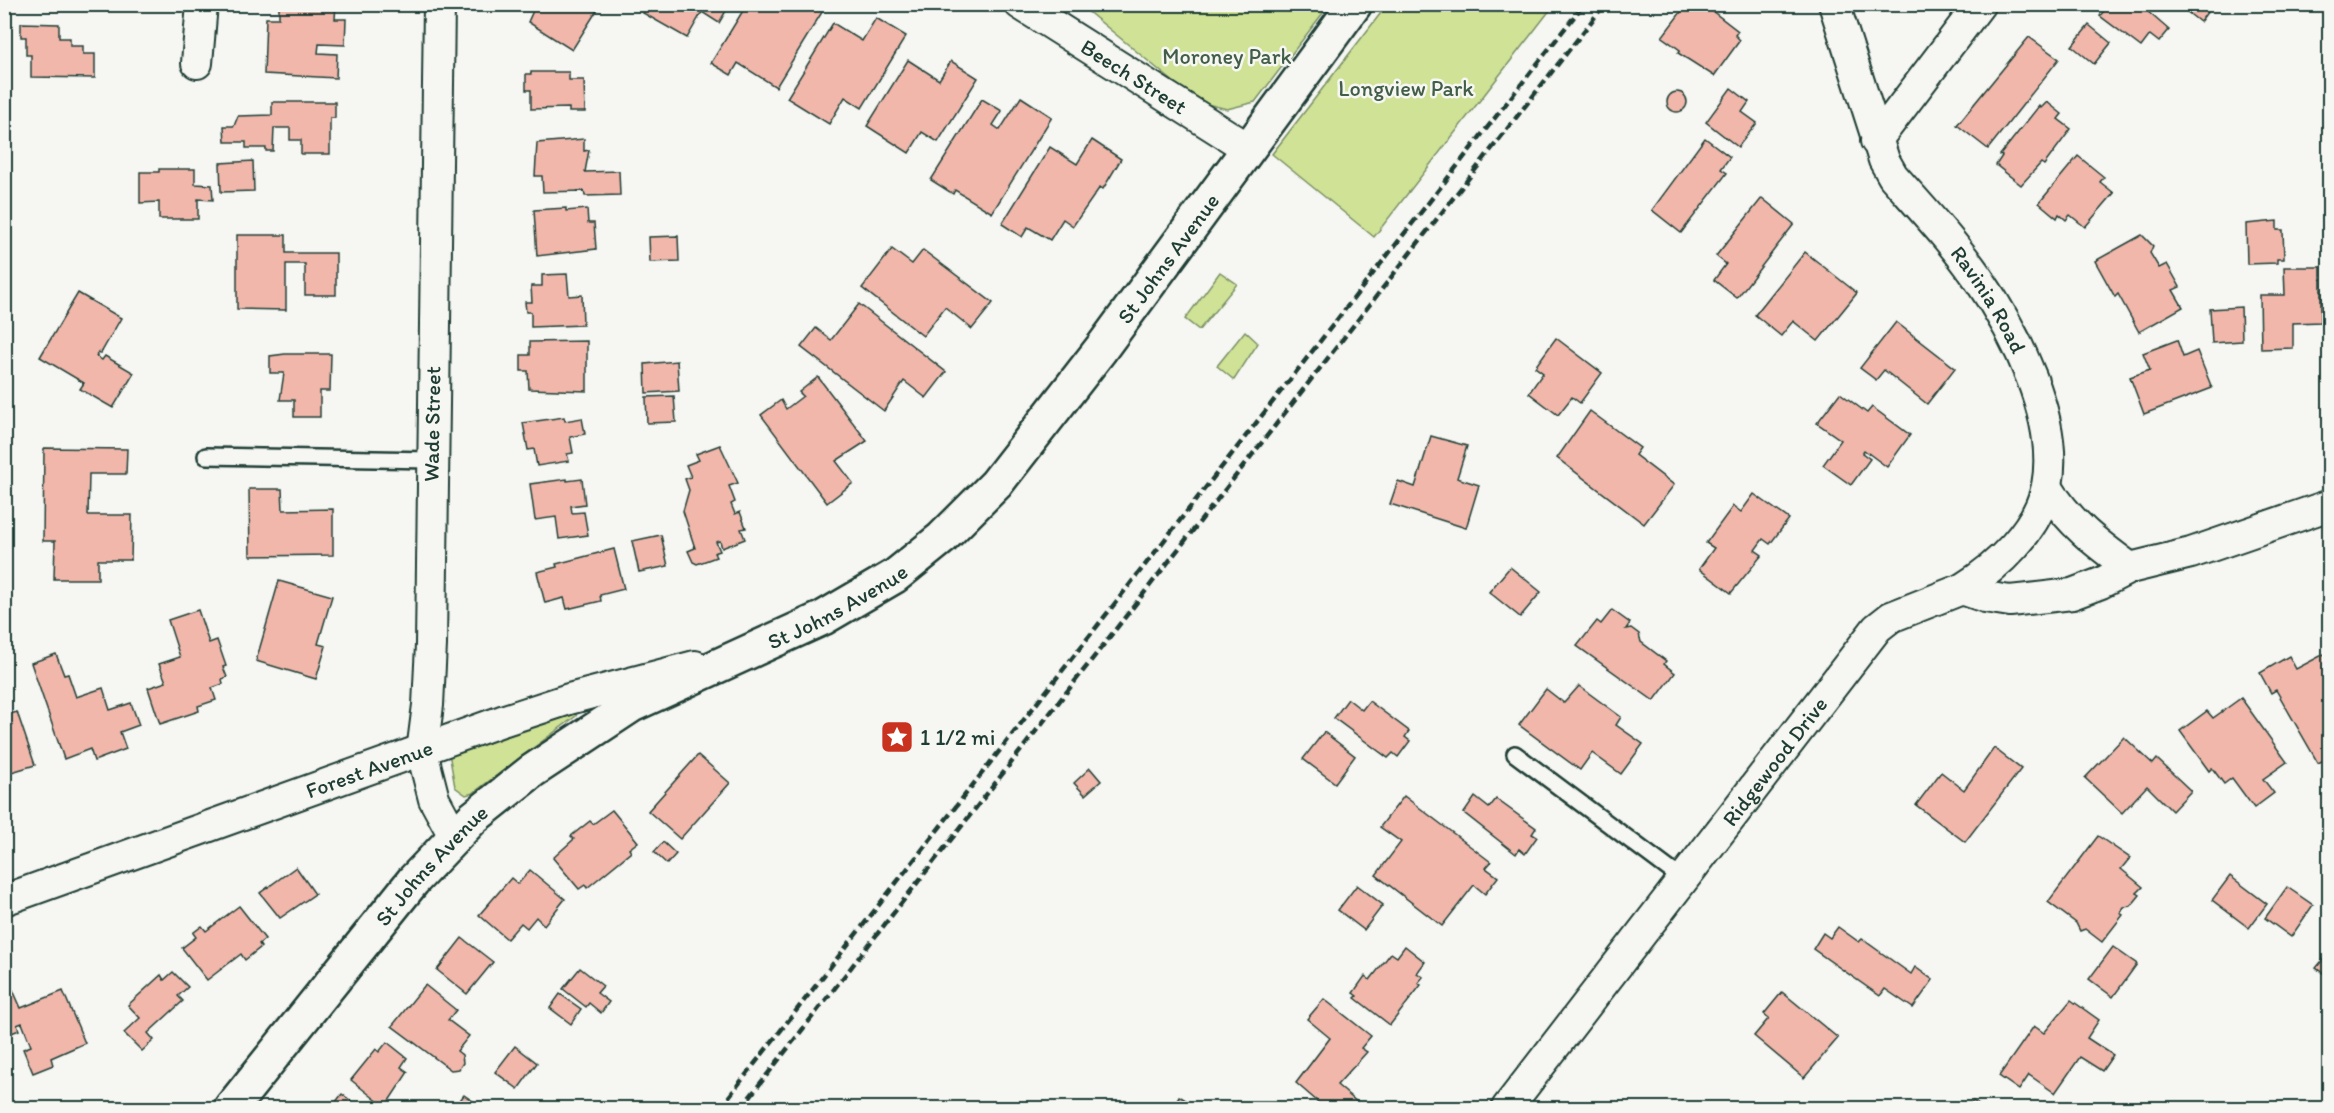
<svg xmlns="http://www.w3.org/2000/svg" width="2334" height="1113" font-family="Itim,sans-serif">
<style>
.green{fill:#d0e296;stroke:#789065;stroke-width:1.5}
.building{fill:#f1b7ab;stroke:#1f3d34;stroke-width:1.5}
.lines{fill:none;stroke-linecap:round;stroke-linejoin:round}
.service-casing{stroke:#1f3d34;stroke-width:20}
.minor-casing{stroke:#1f3d34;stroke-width:34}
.tertiary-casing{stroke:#1f3d34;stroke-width:38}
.service{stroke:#f6f6f2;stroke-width:15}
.minor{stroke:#f6f6f2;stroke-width:30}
.tertiary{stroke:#f6f6f2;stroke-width:33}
.rail{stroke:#1f3d34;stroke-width:4.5;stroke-dasharray:9 4.5;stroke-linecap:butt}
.labels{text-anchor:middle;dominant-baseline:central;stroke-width:5;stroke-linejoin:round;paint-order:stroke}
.park-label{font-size:22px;fill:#425e48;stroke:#f6f6f2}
.street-label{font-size:22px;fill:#1f3d34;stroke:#f6f6f2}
.poi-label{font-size:22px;fill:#1f3d34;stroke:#f6f6f2;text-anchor:start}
</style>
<rect width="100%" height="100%" fill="#f6f6f2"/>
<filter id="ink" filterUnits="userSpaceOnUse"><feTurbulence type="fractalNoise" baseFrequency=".0167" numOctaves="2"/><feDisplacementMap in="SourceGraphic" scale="12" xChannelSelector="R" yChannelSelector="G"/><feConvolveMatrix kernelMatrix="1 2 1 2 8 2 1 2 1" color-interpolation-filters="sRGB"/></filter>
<g filter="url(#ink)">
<g class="green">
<polygon points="1080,5 1329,5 1255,102 1227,109 1207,104 1181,88"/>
<polygon points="1387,5 1554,5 1374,237 1272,154"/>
<polygon points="1220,272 1237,284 1199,330 1185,319"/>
<polygon points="1245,331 1258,343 1234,380 1217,366"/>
<polygon points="577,712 576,716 473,793 466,795 455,787 449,753"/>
</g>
<g class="building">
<polygon points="279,4 336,4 335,19 346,19 345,45 319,44 318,53 337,54 336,78 264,74 266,18 279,18"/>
<polygon points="536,4 601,4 572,50 528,22"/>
<polygon points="648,4 730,4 719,23 702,12 687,38 643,13"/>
<polygon points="747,4 827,4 776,87 738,63 731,75 711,63"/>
<polygon points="1687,4 1703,4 1738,31 1735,35 1740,40 1714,76 1678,53 1680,50 1662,37"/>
<polygon points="2139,4 2169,30 2159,42 2150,35 2141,47 2100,16 2106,8 2101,4"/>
<polygon points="2177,4 2213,4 2200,22"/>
<polygon points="876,18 906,36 862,108 845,97 829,124 787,98 833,23 862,41"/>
<polygon points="21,23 59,24 59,38 70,38 70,46 83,46 83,54 95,54 95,78 31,77 31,55 26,55 26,37 21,37"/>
<polygon points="2089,25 2111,43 2094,64 2072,46"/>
<polygon points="2029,37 2059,59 1988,149 1957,125"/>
<polygon points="908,60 939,80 951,61 978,78 938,142 922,132 909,153 867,126"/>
<polygon points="531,72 569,72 569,80 584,80 585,112 569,112 569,108 531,109 531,90 526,90 526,74 531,74"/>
<polygon points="1731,88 1749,102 1742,112 1757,123 1738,147 1706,122"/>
<circle cx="1677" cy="102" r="10"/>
<polygon points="1021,97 1052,117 992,213 955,190 953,194 931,180 982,99 1002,111 993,125 1000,130"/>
<polygon points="272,102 335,102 335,118 330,118 330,154 301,154 301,140 290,140 290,128 274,128 273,151 266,151 266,148 246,148 246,142 225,142 224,126 234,126 238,116 272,115"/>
<polygon points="2047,102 2062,114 2058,119 2071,129 2044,165 2041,163 2021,185 1996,165 2002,156 2000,155 2039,106 2041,108"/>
<polygon points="1705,138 1730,157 1721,169 1727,173 1681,233 1652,210"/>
<polygon points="584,139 584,151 589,150 585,172 619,171 620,195 585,196 584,191 543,192 542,176 535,176 537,143"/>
<polygon points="1092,140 1121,159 1103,189 1100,187 1073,226 1063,219 1050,240 1028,227 1022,237 1002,224 1050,147 1077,164"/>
<polygon points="2078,156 2104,177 2100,182 2114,193 2085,227 2070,215 2066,220 2059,214 2057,218 2039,203"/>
<polygon points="253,161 254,191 221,192 220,163"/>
<polygon points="159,169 195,169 195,184 212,185 213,200 198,199 198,219 159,219 159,202 140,203 140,172 159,172"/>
<polygon points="1762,198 1794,224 1737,298 1714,280 1726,264 1716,256"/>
<polygon points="566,208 566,211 587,209 588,223 594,223 596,249 537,256 534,210"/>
<polygon points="2277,221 2277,230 2283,230 2284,259 2277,259 2277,263 2247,264 2246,224"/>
<polygon points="237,235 286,235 286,253 336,253 336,295 305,295 305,264 286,264 286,310 237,309"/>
<polygon points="2142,235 2153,246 2150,253 2159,268 2167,264 2180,287 2173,290 2183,307 2139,332 2118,294 2115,297 2095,261"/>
<polygon points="678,236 679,261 650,262 649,237"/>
<polygon points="892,249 912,264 923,250 993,303 972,329 945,307 923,336 862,288"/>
<polygon points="1805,252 1857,293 1818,341 1793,321 1781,336 1755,315"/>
<polygon points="2284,267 2321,267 2321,322 2293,323 2293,348 2261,349 2260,295 2285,295"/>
<polygon points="567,274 569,296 582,295 583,325 531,327 531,312 526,312 525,302 532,302 531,286 542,286 542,275"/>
<polygon points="78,293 121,318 101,353 98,352 96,356 102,360 105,356 134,373 113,408 80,389 84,383 40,357"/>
<polygon points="859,304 946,372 926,398 904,381 884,411 801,347 816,328 831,340"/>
<polygon points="2241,307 2242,341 2212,343 2210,309"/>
<polygon points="1896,322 1955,368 1927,404 1884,370 1876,380 1860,368"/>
<polygon points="1556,338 1602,373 1580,403 1572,397 1558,415 1529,393 1543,373 1535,367"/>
<polygon points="2177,340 2183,357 2197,351 2212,388 2144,414 2130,377 2150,370 2143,353"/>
<polygon points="587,341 587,391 529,389 528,371 521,371 521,355 530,355 530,342"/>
<polygon points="285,354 331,354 330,391 320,391 320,417 294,417 294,400 280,400 284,373 270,373 270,356"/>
<polygon points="677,361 679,391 646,393 645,364"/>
<polygon points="818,377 867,441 836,461 853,483 827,503 761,415 781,400 786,409 803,396 799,392"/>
<polygon points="1840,393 1867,413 1872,407 1910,435 1887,467 1864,450 1862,453 1870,459 1851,485 1823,465 1841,440 1817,423"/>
<polygon points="674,396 676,422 647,423 646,397"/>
<polygon points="1590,411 1640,448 1635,455 1674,485 1644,524 1557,458"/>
<polygon points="564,417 565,421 582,418 585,434 570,437 573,453 567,454 569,461 537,466 534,449 528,450 523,423"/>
<polygon points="1431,436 1467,446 1457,478 1479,485 1466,528 1390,504 1398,481 1415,487"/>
<polygon points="720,445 738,483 729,486 735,502 731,504 735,514 740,512 746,528 741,529 745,539 722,548 720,541 716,542 720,551 714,553 716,557 697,564 693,562 688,551 695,548 683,511 689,490 685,479 691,477 686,465 699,460 696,454"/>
<polygon points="44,448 127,449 126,474 89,474 88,515 132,515 131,560 98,560 98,579 54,579 55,541 43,541"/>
<polygon points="567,479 567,481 582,479 585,504 571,506 572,513 584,512 588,535 559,539 556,517 535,520 530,484"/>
<polygon points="249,489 282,489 283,510 333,509 333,555 250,556"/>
<polygon points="1754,494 1789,519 1770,544 1763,539 1755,550 1762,555 1731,593 1699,569 1714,548 1706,543 1733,506 1741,512"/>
<polygon points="661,535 668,566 639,572 632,541"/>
<polygon points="614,549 624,589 600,595 601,601 567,609 564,598 545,603 537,572 557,567 556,564"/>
<polygon points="1510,567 1541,592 1520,617 1489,592"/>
<polygon points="279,581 332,596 318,644 326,646 316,679 256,661"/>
<polygon points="198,610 209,643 217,640 226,666 223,667 227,677 222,679 223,684 212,688 216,700 198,706 199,711 160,724 148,688 166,682 159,664 180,657 168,620"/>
<polygon points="1612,610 1630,623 1626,629 1631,628 1639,634 1641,642 1666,661 1664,664 1675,673 1654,701 1577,646 1597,621 1601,624"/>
<polygon points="2330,651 2330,757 2318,763 2276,690 2271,693 2260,673 2289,656 2296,669"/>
<polygon points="56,654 64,675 68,674 76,697 103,688 110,710 131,703 139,725 120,732 126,749 94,761 90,749 64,759 31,663"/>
<polygon points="1579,686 1621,717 1616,725 1643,744 1621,774 1592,753 1580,770 1519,725 1546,689 1564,703"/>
<polygon points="2241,698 2287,762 2263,779 2274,793 2254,808 2232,778 2224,784 2212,768 2209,771 2180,731 2207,711 2213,718"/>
<polygon points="1348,699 1362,710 1369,701 1409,731 1405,737 1410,741 1398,757 1393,753 1388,758 1334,718"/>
<polygon points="4,706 7,715 17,712 35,765 5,774"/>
<polygon points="1324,732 1355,756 1335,783 1303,759"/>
<polygon points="2124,737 2153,764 2157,759 2191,791 2172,811 2147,786 2122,813 2085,778"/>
<polygon points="1994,748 2021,769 1965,842 1916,805 1941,772 1964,790"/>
<polygon points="698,755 730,783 680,839 648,811"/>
<polygon points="1090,768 1101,781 1085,795 1074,783"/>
<polygon points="1404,796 1491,862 1486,868 1498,877 1485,894 1474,885 1442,926 1376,875 1401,842 1380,827"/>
<polygon points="1475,797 1489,808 1496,799 1536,828 1532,834 1537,837 1525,854 1519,849 1516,854 1464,813"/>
<polygon points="612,810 638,842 629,849 631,852 587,888 585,885 579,889 553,858 574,839 571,836 590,821 593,824"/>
<polygon points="2098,836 2130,858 2121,869 2143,887 2137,893 2140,895 2131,906 2124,907 2120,913 2123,915 2102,942 2085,929 2080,931 2076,923 2048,902"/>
<polygon points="663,842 676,854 667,864 654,852"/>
<polygon points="296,867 315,894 280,918 260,893"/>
<polygon points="530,870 565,899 544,925 536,917 527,928 521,923 507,939 479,915 511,878 518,884"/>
<polygon points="2230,876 2267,904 2249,928 2212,900"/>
<polygon points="1357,885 1383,905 1364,930 1338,910"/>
<polygon points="2287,887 2313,905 2291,937 2265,918"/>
<polygon points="239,906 265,939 259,944 261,947 245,960 241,954 207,980 182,948 196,937 193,933 202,926 206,931"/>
<polygon points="1838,927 1859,942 1862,939 1911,974 1915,967 1933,980 1913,1008 1885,989 1880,996 1813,949 1823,933 1830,938"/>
<polygon points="462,938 493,962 467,994 437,970"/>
<polygon points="1405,946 1425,962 1417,973 1423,977 1418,983 1421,985 1390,1025 1355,998 1357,996 1353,993 1365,976 1370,980 1391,953 1397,957"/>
<polygon points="2113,947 2137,964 2113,997 2089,979"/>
<polygon points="2330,951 2330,978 2316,968"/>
<polygon points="580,968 603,986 597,993 609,1002 601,1013 589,1003 586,1007 563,989"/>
<polygon points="173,972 188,987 178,996 183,1001 148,1033 154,1040 142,1051 124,1033 140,1018 128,1005 161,975 164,980"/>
<polygon points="425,985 456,1010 448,1020 469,1036 457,1051 462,1055 463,1063 459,1069 451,1070 392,1026"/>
<polygon points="13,990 21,1008 63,991 85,1043 51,1058 53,1065 33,1073 23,1049 31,1046 22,1023 17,1025 19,1030 4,1036 4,994"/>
<polygon points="1782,992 1838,1038 1804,1078 1754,1036 1769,1018 1764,1014"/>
<polygon points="560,994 581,1009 571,1024 550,1008"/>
<polygon points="1324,999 1371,1036 1361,1048 1367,1052 1337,1085 1364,1108 1317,1108 1314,1106 1318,1102 1296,1083 1330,1038 1307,1019"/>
<polygon points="2071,1000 2099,1020 2087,1038 2113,1055 2102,1071 2080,1057 2055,1093 2029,1075 2019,1090 1999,1076 2034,1026 2044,1033"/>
<polygon points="387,1042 407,1058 401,1067 408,1072 385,1107 351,1080 376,1049 379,1052"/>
<polygon points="515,1046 537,1063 518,1089 495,1072"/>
<polygon points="342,1094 360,1108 331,1108"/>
<polygon points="464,1095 483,1108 454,1108"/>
<polygon points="1179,1096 1197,1107 1196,1108 1172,1108"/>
<polygon points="1973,1101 1983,1108 1967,1108"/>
</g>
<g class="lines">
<g class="service-casing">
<g id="service">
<polyline points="206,456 431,460"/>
<polyline points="1515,754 1682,879"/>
</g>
</g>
<g class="minor-casing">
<g id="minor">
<polyline points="439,4 431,645 428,705 422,752 434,799 454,836"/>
<path id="s1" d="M1020 4 1249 149"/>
<path id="s2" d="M1834 4 1884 160 1893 176C1922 209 1953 242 1978 278 2015 332 2060 419 2047 486 2038 530 1997 567 1962 589"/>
<polyline points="197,63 202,4"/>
<polyline points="1876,141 1980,4"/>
<path d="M2047 487C2070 524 2096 543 2130 568"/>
<path id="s3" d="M4 900 502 721 569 699 695 666"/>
<path id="s4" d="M1507 1108 1877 628 1891 617 1962 589 1985 597 2010 601 2072 594 2101 583 2130 568 2191 553 2330 505"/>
</g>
</g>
<g class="tertiary-casing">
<g id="tertiary">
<path id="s5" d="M231 1108 413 881 473 818 532 771 632 705 823 618 895 576 942 538 996 484 1101 349 1355 4"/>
</g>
</g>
<use href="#service" class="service"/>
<use href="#minor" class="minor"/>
<use href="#tertiary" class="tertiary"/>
<g class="rail">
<polyline points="720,1108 1584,4"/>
<polyline points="741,1108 1605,4"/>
</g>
</g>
</g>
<defs>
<g id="sight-square" transform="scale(1.725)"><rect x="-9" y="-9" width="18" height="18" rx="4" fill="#c8321e" stroke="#f6f6f2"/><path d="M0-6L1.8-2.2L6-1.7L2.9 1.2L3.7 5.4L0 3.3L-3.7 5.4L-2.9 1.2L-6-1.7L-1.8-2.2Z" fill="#fff"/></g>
</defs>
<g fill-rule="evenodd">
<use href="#sight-square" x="897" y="737"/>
</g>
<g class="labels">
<g class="park-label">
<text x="1227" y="56">Moroney Park</text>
<text x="1406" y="88">Longview Park</text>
</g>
<g class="street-label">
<text stroke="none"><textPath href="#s1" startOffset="135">Beech Street</textPath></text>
<text stroke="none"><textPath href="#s5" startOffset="1287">St Johns Avenue</textPath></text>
<text stroke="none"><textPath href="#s2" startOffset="339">Ravinia Road</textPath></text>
<text transform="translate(432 424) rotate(-89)">Wade Street</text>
<text stroke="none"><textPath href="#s5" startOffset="801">St Johns Avenue</textPath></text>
<text stroke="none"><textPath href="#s4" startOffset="438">Ridgewood Drive</textPath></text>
<text stroke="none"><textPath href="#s3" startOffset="388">Forest Avenue</textPath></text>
<text stroke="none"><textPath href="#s5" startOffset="315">St Johns Avenue</textPath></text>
</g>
<g class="poi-label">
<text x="920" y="737">1 1/2 mi</text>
</g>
</g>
<rect width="2334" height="1113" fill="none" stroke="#f6f6f2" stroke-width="24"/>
<rect x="12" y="12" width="2310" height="1089" fill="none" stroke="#1f3d34" stroke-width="2" filter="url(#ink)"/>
</svg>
